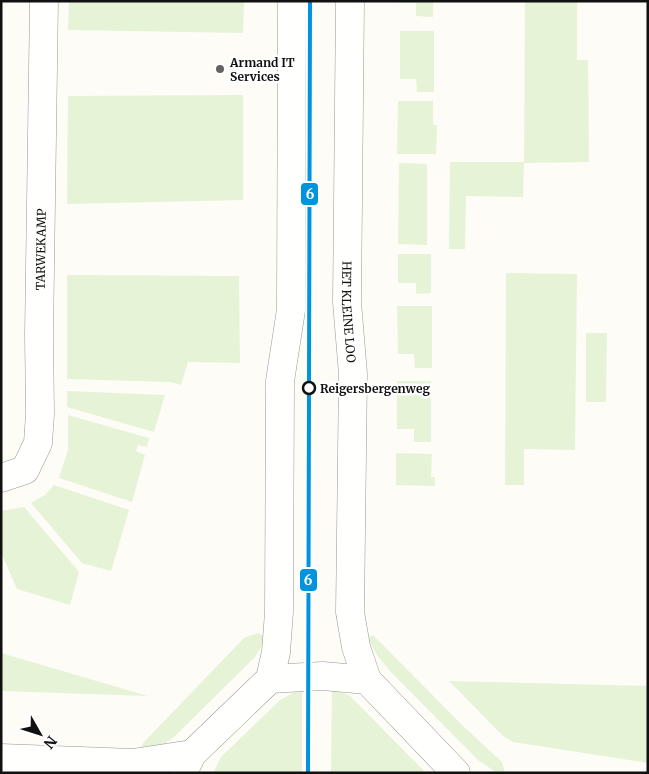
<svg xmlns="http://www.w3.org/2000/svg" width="649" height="774" font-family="Merriweather,serif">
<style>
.green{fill:#e7f3d7}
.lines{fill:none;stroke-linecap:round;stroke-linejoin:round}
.minor-casing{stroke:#979795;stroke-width:29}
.tertiary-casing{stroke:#979795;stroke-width:29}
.minor{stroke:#fffffe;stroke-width:28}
.tertiary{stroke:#fffffe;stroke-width:28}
.tram-1-casing{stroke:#fff;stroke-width:8}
.tram-1{stroke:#0093de;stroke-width:4}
.poi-dot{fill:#646362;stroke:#fff;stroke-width:2}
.stop-dot{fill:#fff;stroke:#111;stroke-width:2.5}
.labels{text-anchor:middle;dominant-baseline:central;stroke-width:5;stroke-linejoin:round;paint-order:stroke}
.poi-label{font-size:12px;font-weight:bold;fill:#111;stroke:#fff;text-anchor:start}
.street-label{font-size:12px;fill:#111;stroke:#fff}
.stop-label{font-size:12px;font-weight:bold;fill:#111;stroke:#fff;text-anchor:start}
.line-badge{stroke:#fff;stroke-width:2}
.badge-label{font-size:14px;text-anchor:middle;font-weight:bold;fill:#fff}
</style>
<rect width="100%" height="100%" fill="#fdfcf7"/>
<g class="green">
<polygon points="69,1 244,1 243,33 68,30"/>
<polygon points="399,1 433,1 433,17 416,16 416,3 399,3"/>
<polygon points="525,1 577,1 577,60 588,60 589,162 524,163 523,197 466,196 465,249 449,249 450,162 524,162"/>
<polygon points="400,31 434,31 434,92 417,92 416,79 400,79"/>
<polygon points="243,95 243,200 67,204 68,96"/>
<polygon points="398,101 433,101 433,125 437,125 436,154 397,154"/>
<polygon points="399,163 427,164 427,245 398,244"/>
<polygon points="398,254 431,254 431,293 416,294 416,283 398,283"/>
<polygon points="506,273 577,274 575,450 524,449 524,485 505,485"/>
<polygon points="67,275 239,276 240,363 188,362 181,385 171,382 67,379"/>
<polygon points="397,306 432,306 432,368 415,368 414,354 398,354"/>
<polygon points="586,333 607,333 606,402 586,402"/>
<polygon points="397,381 431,381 431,442 414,442 414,429 397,429"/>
<polygon points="67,391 165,395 154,432 67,407"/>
<polygon points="68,415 149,438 147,447 138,445 136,451 145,455 132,502 59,478 68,450"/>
<polygon points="396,453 432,454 431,477 435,477 435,486 396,485"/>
<polygon points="54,485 129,510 111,571 82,563 31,503 45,495"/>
<polygon points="24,507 79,572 70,605 17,589 1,552 1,511"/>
<polygon points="258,633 267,638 255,657 175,736 162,746 138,753 143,743 244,638"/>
<polygon points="373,635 463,726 502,762 505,773 497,773 478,760 391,672 377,655 368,638"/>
<polygon points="1,653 148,696 1,691"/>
<polygon points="449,681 648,686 648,763 513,742 503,736"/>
<polygon points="302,688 302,773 213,773 221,757 279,701"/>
<polygon points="332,688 350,696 426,773 331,773"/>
</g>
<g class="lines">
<g class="minor-casing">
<g id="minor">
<path id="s1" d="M350 1 347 302 353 374 350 612 356 647 367 680"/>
<path id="s2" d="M1 478 25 470 38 443 40 414 39 335 44 1"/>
<polyline points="270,679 276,652 279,612 280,381 291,310 292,1"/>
</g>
</g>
<g class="tertiary-casing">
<g id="tertiary">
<polyline points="1,758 133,763 192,754"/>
<polyline points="183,773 192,754 270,679 323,676 367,680 456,773"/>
</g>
</g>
<use href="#minor" class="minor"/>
<use href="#tertiary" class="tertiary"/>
<g class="tram-1-casing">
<polyline id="tram-1" points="308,773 310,1"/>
</g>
<use href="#tram-1" class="tram-1"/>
</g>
<circle class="poi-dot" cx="220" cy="69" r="5"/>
<circle class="stop-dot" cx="309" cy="388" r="6"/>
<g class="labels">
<g class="poi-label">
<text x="230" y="62">Armand IT<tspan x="230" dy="14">Services</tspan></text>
</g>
<g class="street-label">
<text stroke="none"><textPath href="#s2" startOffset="249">TARWEKAMP</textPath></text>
<text stroke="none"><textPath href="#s1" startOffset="311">HET KLEINE LOO</textPath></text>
</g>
<g class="stop-label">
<text x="320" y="388">Reigersbergenweg</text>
</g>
</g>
<g class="line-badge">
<rect x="300" y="182" width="19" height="24" rx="5" fill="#0093de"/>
<rect x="299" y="568" width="19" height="24" rx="5" fill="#0093de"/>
</g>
<g class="badge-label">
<text x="310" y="199">6</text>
<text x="308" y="585">6</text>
</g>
<rect width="649" height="774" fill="none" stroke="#111111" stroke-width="5"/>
<g transform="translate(40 734) rotate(129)" stroke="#ffffff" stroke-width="4" paint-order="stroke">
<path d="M0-4L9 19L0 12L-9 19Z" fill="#111111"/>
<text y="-8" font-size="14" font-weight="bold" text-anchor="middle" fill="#111111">N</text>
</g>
</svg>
